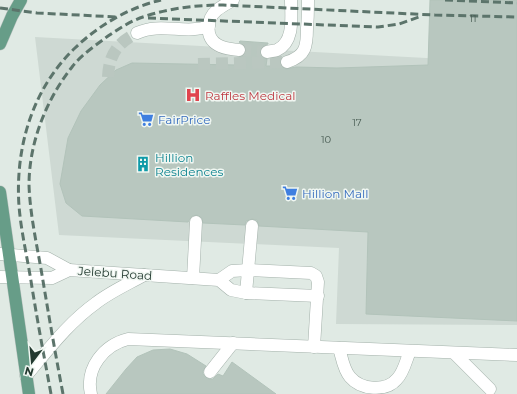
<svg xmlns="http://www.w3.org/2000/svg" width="517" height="394" font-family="Montserrat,sans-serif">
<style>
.built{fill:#ced9d3}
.building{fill:#b8c7bf;stroke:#b2c3ba}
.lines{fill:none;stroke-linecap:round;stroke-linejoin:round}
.minor-tunnel{stroke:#bac7c0;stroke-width:12;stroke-dasharray:12 6;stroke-linecap:butt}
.minor-casing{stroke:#a3b1aa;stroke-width:13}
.major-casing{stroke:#bdc4c1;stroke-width:13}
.minor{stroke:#fff;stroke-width:12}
.major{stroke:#679d88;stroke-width:12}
.rail{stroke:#5c746b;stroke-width:3;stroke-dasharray:8 4;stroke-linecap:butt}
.labels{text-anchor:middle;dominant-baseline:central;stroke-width:3;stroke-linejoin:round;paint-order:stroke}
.number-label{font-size:10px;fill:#485c53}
.health-label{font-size:12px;fill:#be3a42;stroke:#f0f7f2;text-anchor:start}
.shop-label{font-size:12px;fill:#366cbe;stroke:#f0f7f2;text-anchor:start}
.culture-label{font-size:12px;fill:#0d838f;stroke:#f0f7f2;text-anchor:start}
.street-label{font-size:12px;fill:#22392f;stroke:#f0f7f2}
</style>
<rect width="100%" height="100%" fill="#e0eae4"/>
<polygon class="built" points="35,37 517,63 517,325 336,324 339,248 59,235"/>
<g class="building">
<polygon points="430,0 517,0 517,321 366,314 368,232 259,226 257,220 252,219 246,221 245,225 203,223 202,218 197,215 192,216 188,222 82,216 66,203 60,184 68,138 81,111 100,85 116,70 132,63 238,65 239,57 245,55 246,51 246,47 239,42 240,41 268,43 268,44 262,47 260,51 262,57 267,59 266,66 281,66 286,69 296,67 337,68 428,65"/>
<polygon points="170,349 187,354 206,366 203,371 203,374 209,379 213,379 218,374 223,376 232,362 276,394 106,394 126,369 137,357 153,350"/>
</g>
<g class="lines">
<g class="minor-tunnel">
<polyline points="239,50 267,52"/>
<polyline points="198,64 287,62"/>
<path d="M108 77C109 55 117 43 137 33"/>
</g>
<g class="minor-casing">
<g id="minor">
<path d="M233 0C228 3 222 6 217 10 206 19 205 38 218 45 224 49 232 49 239 50"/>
<path d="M137 33C161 22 186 35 209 26"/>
<path d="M267 52C270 51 274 51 277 50 295 42 291 16 291 0"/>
<path d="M287 62C306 56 307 46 307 28 308 19 308 9 308 0"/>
<polyline points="0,254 47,258 69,270"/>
<polyline points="0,277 52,278 69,270 219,280 231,290 246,293 318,296"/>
<polyline points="193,278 196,222"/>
<polyline points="219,280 232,271 248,270 311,273 316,276 318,282 314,347"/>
<polyline points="246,293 252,226"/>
<path d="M339 348C342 357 343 369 350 377 361 390 386 392 397 379 404 372 406 360 410 351"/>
<polyline points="454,353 490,389"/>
<polyline points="210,372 233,343"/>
<path d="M26 376C48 350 68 323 96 303 110 292 128 284 144 275"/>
<path d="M91 394C85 368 104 345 128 339L517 355"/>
</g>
</g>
<g class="major-casing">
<g id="major">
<polyline points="0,44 12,16 21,0"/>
<polyline points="0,192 29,394"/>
</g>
</g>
<use href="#minor" class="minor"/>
<use href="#major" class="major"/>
<g class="rail">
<polyline points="445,0 517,3"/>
<polyline points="0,8 37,13 118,17"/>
<polyline points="148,18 378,27 399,24 419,17"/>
<path d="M51 394C44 356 37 319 31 281 27 256 21 231 19 206 15 148 32 89 75 48 99 25 128 8 161 0"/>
<path d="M63 394C55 352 48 311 41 269 36 241 30 213 29 185 29 143 46 100 72 67 81 55 96 45 108 36 120 28 132 20 146 16 171 8 196 5 223 5L435 15 517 17"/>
</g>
</g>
<defs>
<g id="hospital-bare" transform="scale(1.2)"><path d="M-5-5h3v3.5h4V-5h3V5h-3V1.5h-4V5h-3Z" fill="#e0444e" stroke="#f0f7f2" stroke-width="2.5" paint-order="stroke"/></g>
<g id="supermarket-bare" transform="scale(1.2)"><path d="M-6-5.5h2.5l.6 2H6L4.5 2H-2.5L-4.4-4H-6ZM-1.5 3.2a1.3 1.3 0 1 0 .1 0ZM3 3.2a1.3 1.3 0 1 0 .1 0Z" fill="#3f7fe0" stroke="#f0f7f2" stroke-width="2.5" paint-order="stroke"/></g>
<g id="building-bare" transform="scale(1.2)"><path d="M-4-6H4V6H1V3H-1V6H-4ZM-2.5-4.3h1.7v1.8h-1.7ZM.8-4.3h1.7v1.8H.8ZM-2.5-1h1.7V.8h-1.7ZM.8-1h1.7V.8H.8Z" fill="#0f9aa8" stroke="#f0f7f2" stroke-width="2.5" paint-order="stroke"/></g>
</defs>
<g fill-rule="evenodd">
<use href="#hospital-bare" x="193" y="95"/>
<use href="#supermarket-bare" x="146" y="119"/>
<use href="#building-bare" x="143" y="164"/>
<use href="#supermarket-bare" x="290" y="193"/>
</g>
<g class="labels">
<g class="number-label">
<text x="473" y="18">11</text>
<text x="357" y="122">17</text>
<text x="326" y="139">10</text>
</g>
<g class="health-label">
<text x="205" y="95">Raffles Medical</text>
</g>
<g class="shop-label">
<text x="158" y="119">FairPrice</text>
<text x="302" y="193">Hillion Mall</text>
</g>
<g class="culture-label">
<text x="155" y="157">Hillion<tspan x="155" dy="14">Residences</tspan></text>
</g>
<g class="street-label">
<text transform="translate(115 273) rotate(4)">Jelebu Road</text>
</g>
</g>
<g transform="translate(32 362) rotate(196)" stroke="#f0f7f2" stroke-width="3" paint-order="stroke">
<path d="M0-3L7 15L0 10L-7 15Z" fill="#22392f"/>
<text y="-6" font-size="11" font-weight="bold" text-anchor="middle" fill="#22392f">N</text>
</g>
</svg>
